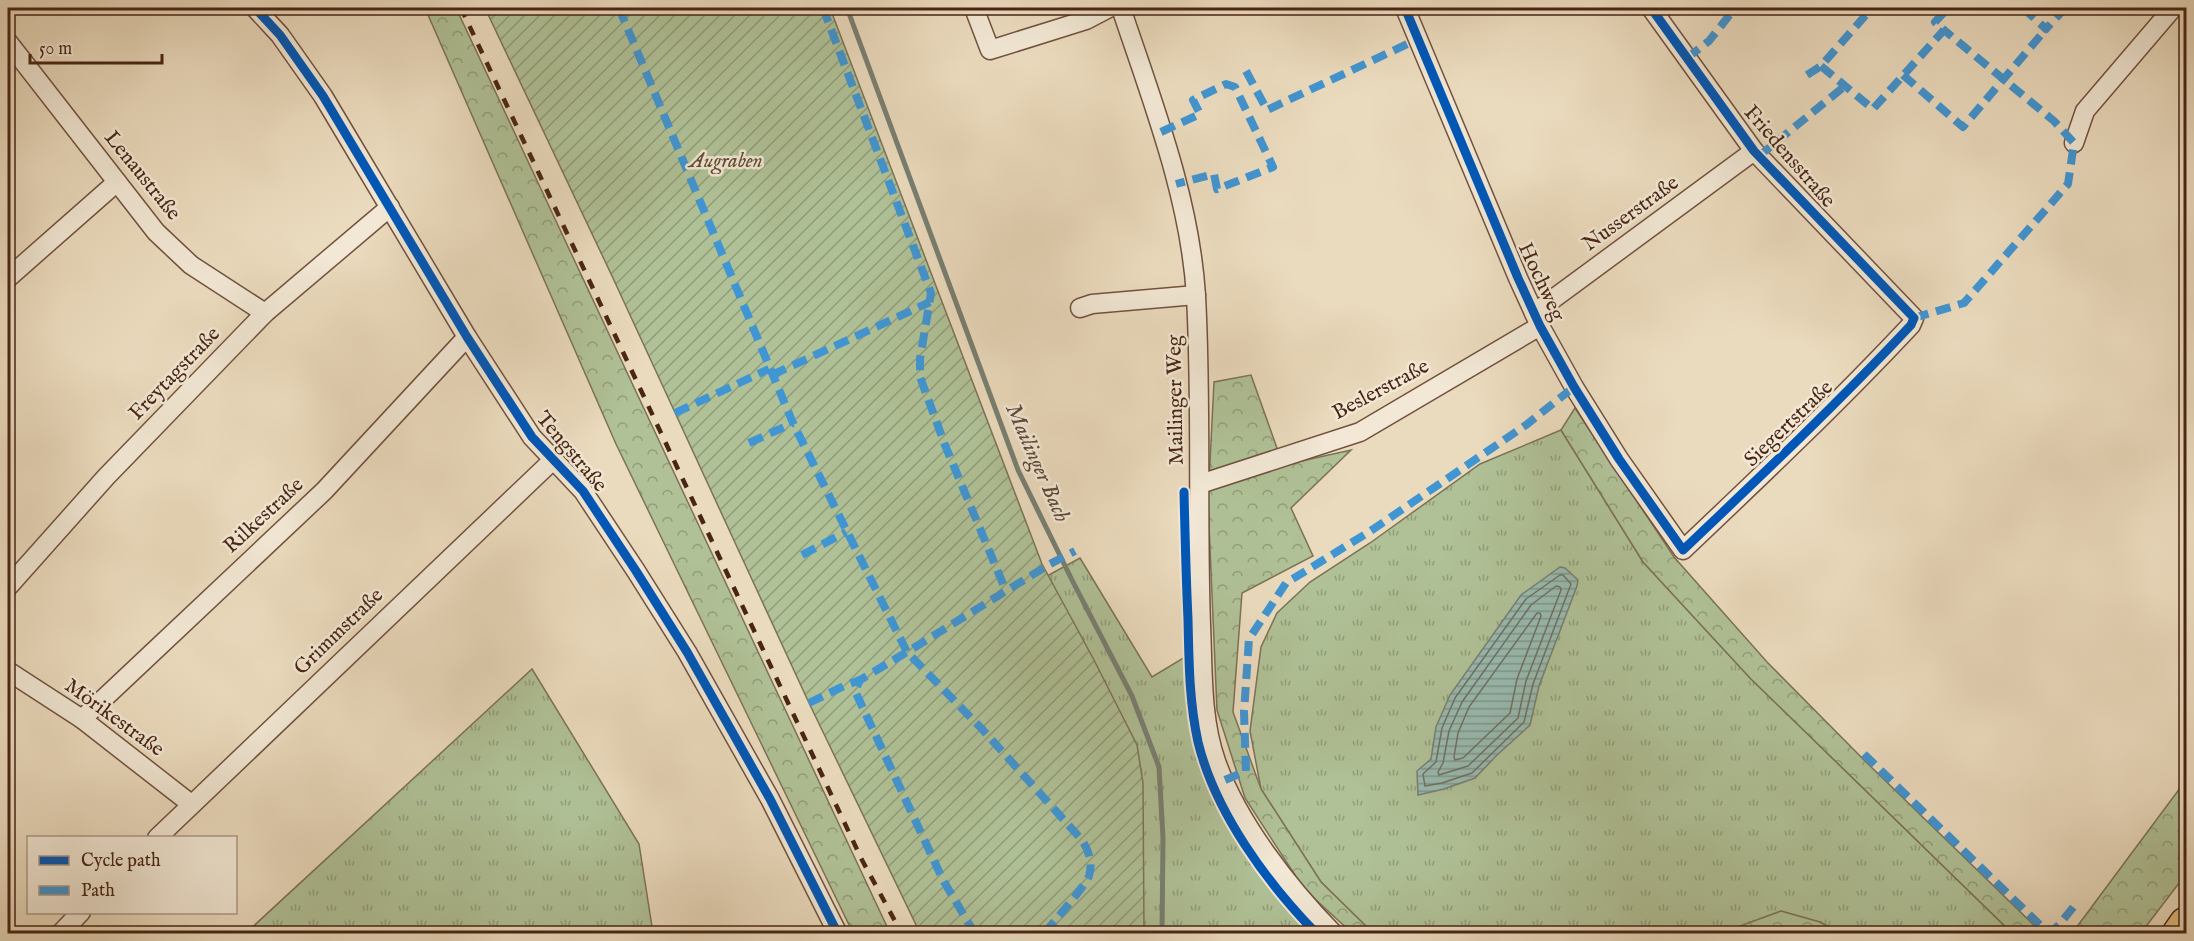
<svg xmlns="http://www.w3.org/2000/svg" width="2194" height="941" font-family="'IM FELL English',serif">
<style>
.grass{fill:url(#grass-tufts);stroke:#7c7356;stroke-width:1.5}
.forest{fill:url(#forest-crowns);stroke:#7c7356;stroke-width:1.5}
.garden{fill:url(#garden-furrows);stroke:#7c7356;stroke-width:1.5}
.water{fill:url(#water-rules);stroke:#787f73;stroke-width:1.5}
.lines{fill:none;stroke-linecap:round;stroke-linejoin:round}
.shore{stroke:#707063;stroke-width:1.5}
.stream{stroke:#787f73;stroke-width:5}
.street-casing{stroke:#72523f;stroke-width:21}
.highway-casing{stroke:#492515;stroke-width:36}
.street{stroke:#f2e8d5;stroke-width:18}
.highway{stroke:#e6be7f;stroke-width:33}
.rail{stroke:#492515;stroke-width:4.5;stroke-dasharray:10 10;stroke-linecap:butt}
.quiet{stroke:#4095d3;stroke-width:8;stroke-dasharray:15 8;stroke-linecap:butt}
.cycleway-casing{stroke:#f2e8d5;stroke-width:13}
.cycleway{stroke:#0057b8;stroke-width:9}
.labels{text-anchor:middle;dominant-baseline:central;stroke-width:5;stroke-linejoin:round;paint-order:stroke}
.street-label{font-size:21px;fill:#492515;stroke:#f2e8d5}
.park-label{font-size:21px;font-style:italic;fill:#634c36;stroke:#f2e8d5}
.water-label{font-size:22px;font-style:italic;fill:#5d4a3c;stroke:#f2e8d5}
</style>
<defs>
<pattern id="grass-tufts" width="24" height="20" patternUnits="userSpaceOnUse" patternTransform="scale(1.5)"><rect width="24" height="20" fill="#b0c197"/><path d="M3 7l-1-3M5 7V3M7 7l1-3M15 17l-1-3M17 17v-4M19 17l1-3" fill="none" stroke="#919d7a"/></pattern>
<pattern id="forest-crowns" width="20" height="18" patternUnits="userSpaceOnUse" patternTransform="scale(1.5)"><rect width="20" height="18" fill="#b0c197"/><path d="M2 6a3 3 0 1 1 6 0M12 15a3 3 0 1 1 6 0" fill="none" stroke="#919d7a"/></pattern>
<pattern id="garden-furrows" width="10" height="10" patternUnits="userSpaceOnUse" patternTransform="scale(1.5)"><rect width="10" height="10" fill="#b0c197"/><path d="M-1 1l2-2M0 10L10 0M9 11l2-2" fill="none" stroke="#919d7a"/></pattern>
<pattern id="water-rules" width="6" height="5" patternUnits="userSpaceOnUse" patternTransform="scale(1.5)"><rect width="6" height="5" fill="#98bbb1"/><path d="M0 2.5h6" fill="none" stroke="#7e988f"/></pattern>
</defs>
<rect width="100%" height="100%" fill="#ebdbbe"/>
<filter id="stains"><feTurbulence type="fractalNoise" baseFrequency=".00333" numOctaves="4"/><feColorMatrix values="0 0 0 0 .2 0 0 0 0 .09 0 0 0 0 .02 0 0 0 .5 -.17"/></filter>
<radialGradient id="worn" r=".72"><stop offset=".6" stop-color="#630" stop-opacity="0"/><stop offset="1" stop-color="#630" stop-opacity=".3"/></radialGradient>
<g class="grass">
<polygon points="1561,430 1643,562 1750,678 2012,933 1839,933 1820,922 1740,926 1738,933 1373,933 1321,882 1261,789 1250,731 1261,647 1277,613 1310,582 1370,543 1480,464"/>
<path d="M1080 558 1152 677 1185 657C1187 694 1189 730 1199 766 1202 775 1207 783 1211 792 1235 845 1271 893 1313 933H1050L1012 595Z"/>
<polygon points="532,669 639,844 653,933 246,933"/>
</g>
<g class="forest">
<polygon points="425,8 456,8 890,933 853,933 616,444"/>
<polygon points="1251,375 1283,465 1351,450 1291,508 1313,556 1242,593 1233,712 1261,789 1321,882 1373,933 1352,933 1304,889 1245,798 1217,710 1208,502 1214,382"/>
<polygon points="1575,408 1674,557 1767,662 1865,761 2041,932 2076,928 2186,780 2186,874 2141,933 2012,933 1750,678 1643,562 1561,430"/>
<polygon points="1781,911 1820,922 1839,933 1738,933 1740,926"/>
</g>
<polygon class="garden" points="485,8 830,8 1042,564 1094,660 1137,745 1143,783 1144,933 920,933 809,703 612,276"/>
<polygon class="water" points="1560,567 1565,568 1578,580 1577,586 1539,686 1530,725 1496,756 1475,778 1444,789 1418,795 1417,771 1431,759 1436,727 1450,695 1521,595"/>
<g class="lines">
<g class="shore">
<polygon points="1560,575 1563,575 1571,584 1533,684 1524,722 1472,773 1442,783 1425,786 1423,774 1436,762 1442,728 1455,698 1526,599"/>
<polygon points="1556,586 1560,587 1561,590 1526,681 1518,718 1468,766 1439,775 1438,772 1443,763 1449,731 1462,702 1531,605"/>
<polygon points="1537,613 1540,613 1541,616 1517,679 1510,713 1463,758 1455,760 1454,757 1458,733 1469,707"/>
</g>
<polyline class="stream" points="847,8 1018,470 1072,580 1132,696 1159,767 1163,838 1162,934"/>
<g class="street-casing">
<g id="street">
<polyline points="255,8 280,35 323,96 467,337 532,437 583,491 636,571 687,652 770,799 838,934"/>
<polyline points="974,8 990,50 1086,20 1109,8"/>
<path d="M1121 8C1152 101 1190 197 1196 296 1202 406 1197 515 1201 625 1203 669 1201 719 1216 761 1237 822 1289 888 1334 934"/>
<path d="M1405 8 1518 278 1540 326 1574 387 1619 459 1683 550C1761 476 1838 403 1911 325L1914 318 1754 151 1651 8"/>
<polyline points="8,42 156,232 191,265 265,313"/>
<polyline points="2074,143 2085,111 2173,8"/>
<polyline points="8,278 117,182"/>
<polyline points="1080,308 1092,304 1196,295"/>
<polyline points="1534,313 1754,151"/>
<polyline points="1200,484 1360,432 1540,326"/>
<polyline points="8,587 106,477 265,313 390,207"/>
<polyline points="8,671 82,719 191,804"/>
<polyline points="82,719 324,491 467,337"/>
<polyline points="157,838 553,460"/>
<polyline points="60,934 81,912"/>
</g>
</g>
<g class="highway-casing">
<polyline id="highway" points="2179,934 2186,924"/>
</g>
<use href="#street" class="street"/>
<use href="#highway" class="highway"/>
<polyline class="rail" points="461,8 862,860 902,934"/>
<g class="quiet">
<polyline points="619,8 793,423 907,652 1050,564 1075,551"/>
<polyline points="823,8 931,293 920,359 920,377 945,445 1006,591"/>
<polyline points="2023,8 2046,29 2065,8"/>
<polyline points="1687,58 1709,41 1735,8"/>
<polyline points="1821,66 1873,109 1944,30 1935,22 1948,8"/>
<polyline points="1246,71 1267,110 1418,39"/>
<polyline points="1807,75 1821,66 1872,8"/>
<polyline points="1903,75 1963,127 2046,29"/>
<polyline points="1161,132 1200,114 1193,100 1226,84 1235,87 1273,167 1217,189 1214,174 1176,184"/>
<polyline points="1759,156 1845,86"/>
<polyline points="1914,318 1964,303 2068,184 2074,143 2054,121 1944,30"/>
<polyline points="772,375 930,302"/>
<polyline points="675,413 769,369"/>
<polyline points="749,443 793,423"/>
<polyline points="802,555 846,532"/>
<polyline points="809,703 844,686 860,680"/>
<polyline points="1864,754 2041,926 2052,931 2059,925 2075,905"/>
<polyline points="1225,780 1246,771 1244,712 1249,639 1286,583 1369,532 1526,425 1574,387"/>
<path d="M975 934 943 880 855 691 860 680 907 652 981 728 1082 840C1089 851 1093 863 1089 876 1084 888 1054 921 1044 934"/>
</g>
<g class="cycleway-casing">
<g id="cycleway">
<polyline points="255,8 280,35 323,96 467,337 532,437 583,491 636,571 687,652 770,799 838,934"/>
<path d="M1405 8 1518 278 1540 326 1574 387 1619 459 1683 550C1761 476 1838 403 1911 325L1914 318 1754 151 1651 8"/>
<path d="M1184 492C1185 534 1186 577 1188 619 1189 660 1189 701 1198 742 1215 812 1267 883 1317 934"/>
</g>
</g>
<use href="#cycleway" class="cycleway"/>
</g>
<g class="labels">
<g class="street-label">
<text transform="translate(1789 157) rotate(49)">Friedensstraße</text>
<text transform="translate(142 176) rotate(51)">Lenaustraße</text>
<text transform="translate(1631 214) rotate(-36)">Nusserstraße</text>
<text transform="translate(1541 282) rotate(65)">Hochweg</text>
<text transform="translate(175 374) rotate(-46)">Freytagstraße</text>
<text transform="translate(1381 390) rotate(-28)">Beslerstraße</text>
<text transform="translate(1176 400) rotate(-91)">Mailinger Weg</text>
<text transform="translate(1789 424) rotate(-44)">Siegertstraße</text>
<text transform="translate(571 452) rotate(50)">Tengstraße</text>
<text transform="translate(264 516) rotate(-43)">Rilkestraße</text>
<text transform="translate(339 632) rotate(-44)">Grimmstraße</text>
<text transform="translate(114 718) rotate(36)">Mörikestraße</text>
</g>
<g class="park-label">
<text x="726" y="161">Augraben</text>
</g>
<g class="water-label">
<text transform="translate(1037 463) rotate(66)">Mailinger Bach</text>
</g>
</g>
<rect width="2194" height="941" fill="none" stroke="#ebdbbe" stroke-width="30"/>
<rect x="9" y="9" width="2176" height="923" fill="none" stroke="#492515" stroke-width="3"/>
<rect x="15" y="15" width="2164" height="911" fill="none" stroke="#492515" stroke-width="1.5"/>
<rect x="27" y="836" width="210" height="78" fill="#f2e8d5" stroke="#ae9a88" stroke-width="1.5"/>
<rect x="39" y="856" width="30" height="9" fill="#0057b8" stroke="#ae9a88" stroke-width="1.5"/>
<text x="81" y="866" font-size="18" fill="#492515">Cycle path</text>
<rect x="39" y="886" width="30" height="9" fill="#4095d3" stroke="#ae9a88" stroke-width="1.5"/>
<text x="81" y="896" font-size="18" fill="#492515">Path</text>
<path d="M30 54v9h132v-9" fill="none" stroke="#492515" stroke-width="3"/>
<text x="39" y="54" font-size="18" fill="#492515" stroke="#f2e8d5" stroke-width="4.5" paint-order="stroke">50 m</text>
<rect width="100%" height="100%" filter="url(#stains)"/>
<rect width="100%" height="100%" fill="url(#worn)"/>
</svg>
